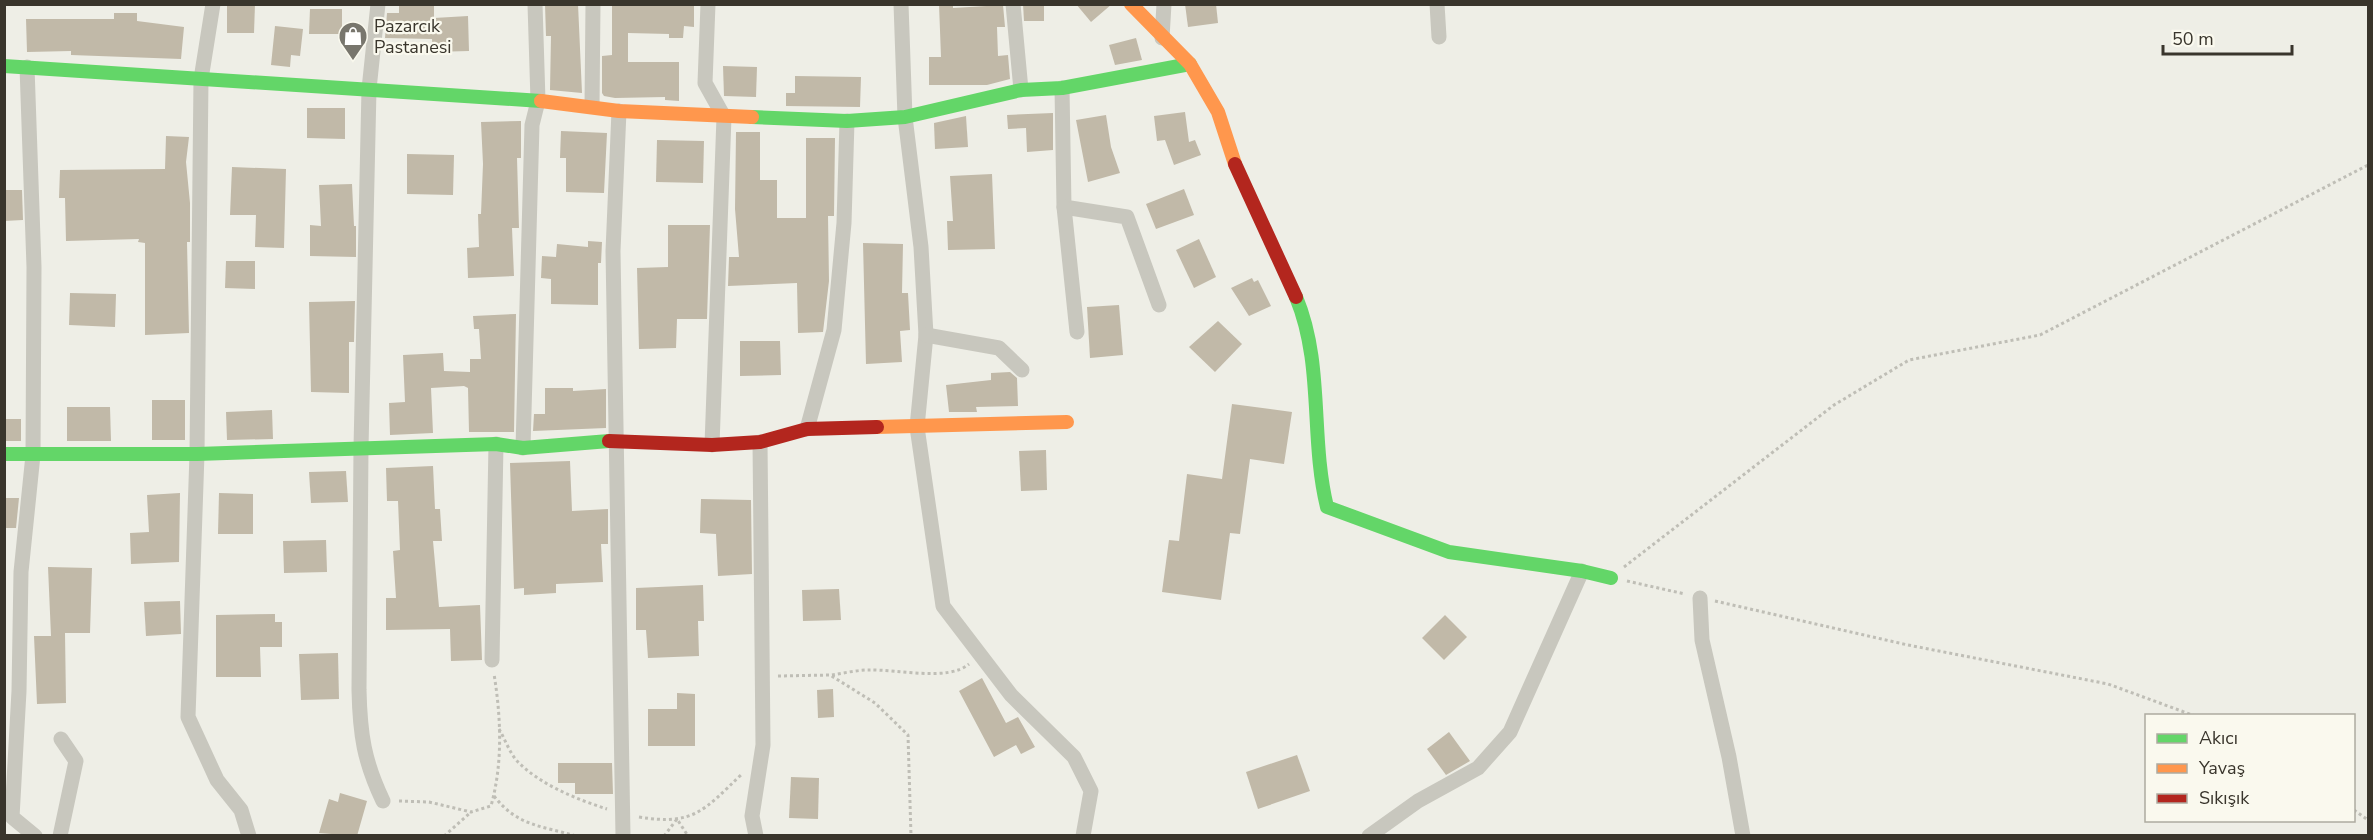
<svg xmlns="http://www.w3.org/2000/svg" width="2373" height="840" font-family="'Nunito Sans',sans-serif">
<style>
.building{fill:#c1b9a8}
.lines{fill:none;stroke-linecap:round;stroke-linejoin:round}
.path{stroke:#bfbeb6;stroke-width:3;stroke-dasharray:3 3;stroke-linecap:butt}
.street{stroke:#c8c7be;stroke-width:15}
.fast{stroke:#63d668;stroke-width:14}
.slow{stroke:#ff974d;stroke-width:14}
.jam{stroke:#b3261e;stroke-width:14}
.labels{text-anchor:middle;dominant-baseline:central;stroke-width:4.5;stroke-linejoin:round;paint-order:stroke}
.poi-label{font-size:18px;fill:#39352c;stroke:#faf9ee;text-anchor:start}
</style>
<rect width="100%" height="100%" fill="#eeeee6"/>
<g class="building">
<polygon points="227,4 255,4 254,33 227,33"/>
<polygon points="399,4 434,4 434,18 468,16 469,51 433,52 432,39 385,38 387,13 399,13"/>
<polygon points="545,4 578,4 582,93 550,90 551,36 546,36"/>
<polygon points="612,4 694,4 694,27 684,26 683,38 669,38 669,34 628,33 628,62 679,62 679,101 665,100 665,97 615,98 604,96 602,93 602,56 612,55"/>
<polygon points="939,4 953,4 953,8 1003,5 1005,27 997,27 998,56 1008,55 1010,79 987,85 929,85 929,57 941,57"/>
<polygon points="1023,4 1044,4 1044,21 1024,21"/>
<polygon points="1076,4 1112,4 1091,22"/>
<polygon points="1185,4 1216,4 1218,23 1188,27"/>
<polygon points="310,9 342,9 342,34 309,34"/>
<polygon points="114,13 137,13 137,21 184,27 181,59 71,55 71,51 27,52 26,19 114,19"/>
<polygon points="275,26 303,29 300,56 291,55 290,67 271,65"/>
<polygon points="1136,38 1142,60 1115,65 1109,45"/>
<polygon points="723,66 757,67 756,97 724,96"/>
<polygon points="795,76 861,77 860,107 786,106 786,93 795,93"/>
<polygon points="307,108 345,108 345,139 307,138"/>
<polygon points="1185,112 1189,142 1195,140 1201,155 1174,165 1165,140 1157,141 1154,116"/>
<polygon points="1053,113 1053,150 1027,152 1026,128 1008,129 1007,115"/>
<polygon points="1106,115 1111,147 1120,173 1088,182 1076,120"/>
<polygon points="966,116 968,147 935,149 934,123"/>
<polygon points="521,121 521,158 517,158 519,228 512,228 514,276 468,278 467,248 479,247 478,214 481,214 483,164 481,122"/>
<polygon points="561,131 607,133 604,193 566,192 566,158 560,158"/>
<polygon points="736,132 760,132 760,180 777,180 777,218 806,218 806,138 835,138 834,216 828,216 829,281 823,332 798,333 797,283 728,286 729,257 739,257 735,209"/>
<polygon points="166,136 189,137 186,162 190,203 190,242 187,242 189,333 145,335 145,243 138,242 139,239 66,241 65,198 59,198 60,170 165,169"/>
<polygon points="657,140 704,141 703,183 656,182"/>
<polygon points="407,154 454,155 453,195 407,194"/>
<polygon points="232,167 286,169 284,248 255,247 256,215 230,215"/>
<polygon points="992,174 995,249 948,250 947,221 953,221 950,176"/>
<polygon points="352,184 354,226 356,226 356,257 310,256 310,225 321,226 319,185"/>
<polygon points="1184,189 1194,215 1156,229 1146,204"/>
<polygon points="4,190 22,190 23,220 4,221"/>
<polygon points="668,225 710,225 707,319 677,319 676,348 639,349 637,268 668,267"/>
<polygon points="1199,239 1216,277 1194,288 1176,250"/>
<polygon points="588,241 602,242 601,263 598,263 598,305 551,304 551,279 541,278 542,256 556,257 557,244 588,247"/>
<polygon points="863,243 903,244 902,293 908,293 910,330 900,331 902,362 866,364"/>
<polygon points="226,261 255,261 255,289 225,288"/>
<polygon points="1252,278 1254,282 1258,280 1271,306 1249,316 1231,288"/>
<polygon points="70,293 116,294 115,327 69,325"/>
<polygon points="355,301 354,342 349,342 349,393 311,392 309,302"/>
<polygon points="1119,305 1123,355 1090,358 1087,307"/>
<polygon points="516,314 514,432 469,432 468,388 464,386 431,388 433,433 390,435 389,403 405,402 403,355 443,353 444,371 470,372 470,359 481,359 479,329 474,329 473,316"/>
<polygon points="1218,321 1242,344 1215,372 1189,347"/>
<polygon points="740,341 780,341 781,375 740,376"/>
<polygon points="1010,372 1017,378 1018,406 976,407 977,412 949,412 946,385 991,380 991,373"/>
<polygon points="545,388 573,388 573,391 606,389 606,428 533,431 534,414 545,414"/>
<rect x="152" y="400" width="33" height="40"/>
<polygon points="1232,404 1292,412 1284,464 1250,459 1240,534 1230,533 1221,600 1162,592 1169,540 1179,541 1187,474 1222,479"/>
<polygon points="67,407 110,407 111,441 67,441"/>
<polygon points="272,410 273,439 227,440 226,412"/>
<rect x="4" y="419" width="17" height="22"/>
<polygon points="1046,450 1047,490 1021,491 1019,451"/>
<polygon points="570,461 572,511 608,509 608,544 601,544 603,582 556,584 556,593 524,595 524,588 514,589 510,463"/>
<polygon points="433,466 435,509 440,509 442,541 433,541 439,607 480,605 482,660 451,661 450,629 386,630 386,598 396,598 393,551 400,550 398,501 387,501 386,468"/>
<polygon points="346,471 348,502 311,503 309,472"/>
<polygon points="180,493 179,562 131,564 130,533 149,532 147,495"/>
<polygon points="219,493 253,494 253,534 218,534"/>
<polygon points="4,498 19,498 16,528 4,528"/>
<polygon points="701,499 751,500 752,574 718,576 716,534 700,533"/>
<polygon points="326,540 327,572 284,573 283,541"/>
<polygon points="48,567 92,568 90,633 65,633 66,703 37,704 34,636 51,636"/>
<polygon points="703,585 704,621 698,621 699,656 648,658 646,630 636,630 636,588"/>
<polygon points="839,589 841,620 803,621 802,590"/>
<polygon points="180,601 181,634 146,636 144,602"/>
<polygon points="275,614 275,622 282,622 282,647 260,647 261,677 216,677 216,615"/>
<polygon points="1445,615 1467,637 1444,660 1422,638"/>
<polygon points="338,653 339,699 301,700 299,654"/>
<polygon points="982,678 1006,723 1018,717 1035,747 1021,754 1016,745 994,757 959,691"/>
<polygon points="833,689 834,717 818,718 817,690"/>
<polygon points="677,693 695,694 695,746 648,746 648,709 677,709"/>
<polygon points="1449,732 1470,761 1446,775 1427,749"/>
<polygon points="1297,755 1310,791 1258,809 1246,772"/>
<polygon points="558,763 612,763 613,794 575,794 575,783 558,783"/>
<polygon points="791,777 819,778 818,819 789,818"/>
<polygon points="340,793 367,801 357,836 319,833 329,799 338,802"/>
</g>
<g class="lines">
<g class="path">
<polyline points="1624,567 1834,405 1909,360 2040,335 2368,165"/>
<polyline points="1627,581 1685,594"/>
<polyline points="1715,601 1908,645 2108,684 2195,716"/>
<path d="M832 675C844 673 857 670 869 670 897 669 948 682 969 664"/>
<polyline points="778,676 830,675 875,703 908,735 911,836"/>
<path d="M499 729C505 739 510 754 518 762 541 785 576 799 607 809"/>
<path d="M494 796C517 826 542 826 576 836"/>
<path d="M399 801 429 802 471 812 491 806C503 763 501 717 494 674"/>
<polyline points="2354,810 2368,820"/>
<path d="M639 817C694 826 704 810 742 774"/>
<polyline points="444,836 471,812"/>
<polyline points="664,836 677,819 688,836"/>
</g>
<g class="street">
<polyline points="213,4 201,79 197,454 188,717 217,780 241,810 249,836"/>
<path d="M378 4 369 89 361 448 359 690C360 735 364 761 383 801"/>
<polyline points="708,4 705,83 724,117 712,445"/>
<polyline points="901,4 905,117 921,247 926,335 917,427 943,606 1011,695 1074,757 1091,791 1083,836"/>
<polyline points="1013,4 1021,90"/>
<polyline points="1437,4 1439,37"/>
<polyline points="1162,38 1164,4"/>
<polyline points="27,67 34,267 33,455 21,572 19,691 12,817 35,836"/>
<polyline points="1062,88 1064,207 1127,217 1159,305"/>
<polyline points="592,106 593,4"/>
<polyline points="619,111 613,251 623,836"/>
<polyline points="1064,207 1077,332"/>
<polyline points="926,335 999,348 1022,370"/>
<polyline points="807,429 834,330 844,223 847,121"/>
<polyline points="523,448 532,125 538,101 535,4"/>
<polyline points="1700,598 1702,640 1729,757 1743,836"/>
<polyline points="492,660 496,444"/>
<polyline points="60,836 76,761 61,739"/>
<polyline points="756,836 752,816 763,745 760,442"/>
<polyline points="1369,836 1418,801 1478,768 1510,732 1582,571"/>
</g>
<g class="fast">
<polyline points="4,66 541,101"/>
<polyline points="752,117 847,121 905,117 1021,90 1062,88 1190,64"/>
<path d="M1296 297C1324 364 1310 438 1327 507L1449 552 1582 571 1611 578"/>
<polyline points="4,454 197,454 496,444 523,448 609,441"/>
</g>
<g class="slow">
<polyline points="1131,4 1190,64 1218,112 1235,164"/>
<polyline points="541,101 619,111 752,117"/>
<polyline points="877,427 1067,422"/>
</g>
<g class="jam">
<polyline points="1235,164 1296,297"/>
<polyline points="609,441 712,445 760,442 807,429 877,427"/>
</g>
</g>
<defs>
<g id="shop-pin" transform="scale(1.5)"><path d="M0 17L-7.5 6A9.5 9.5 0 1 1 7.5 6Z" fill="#78766d" stroke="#faf9ee"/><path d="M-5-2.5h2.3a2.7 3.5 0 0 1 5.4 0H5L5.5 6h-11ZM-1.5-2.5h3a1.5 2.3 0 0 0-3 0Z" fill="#fff"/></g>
</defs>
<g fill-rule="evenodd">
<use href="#shop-pin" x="353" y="36"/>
</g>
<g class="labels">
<g class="poi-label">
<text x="374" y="26">Pazarcık<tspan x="374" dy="21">Pastanesi</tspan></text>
</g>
</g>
<rect width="2373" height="840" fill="none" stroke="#39352c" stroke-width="12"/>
<rect x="2145" y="714" width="210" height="108" fill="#faf9ee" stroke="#adaba0" stroke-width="1.5"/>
<rect x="2157" y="734" width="30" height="9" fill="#63d668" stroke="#adaba0" stroke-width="1.5"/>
<text x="2199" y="744" font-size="18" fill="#39352c">Akıcı</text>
<rect x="2157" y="764" width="30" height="9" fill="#ff974d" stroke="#adaba0" stroke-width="1.5"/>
<text x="2199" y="774" font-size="18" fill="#39352c">Yavaş</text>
<rect x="2157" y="794" width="30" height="9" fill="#b3261e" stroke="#adaba0" stroke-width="1.5"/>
<text x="2199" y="804" font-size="18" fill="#39352c">Sıkışık</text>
<path d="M2163 45v9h129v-9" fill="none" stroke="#39352c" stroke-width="3"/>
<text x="2172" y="45" font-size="18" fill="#39352c" stroke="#faf9ee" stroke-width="4.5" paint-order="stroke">50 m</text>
</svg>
